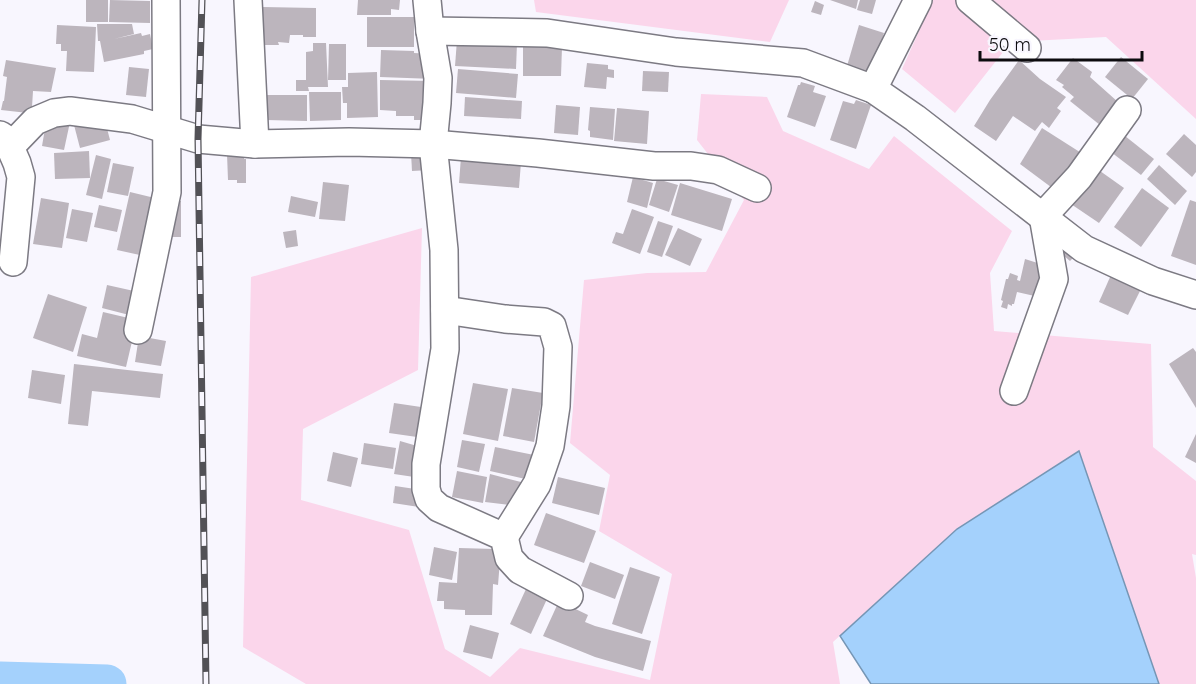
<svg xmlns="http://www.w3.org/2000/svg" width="1196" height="684" font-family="Quicksand,sans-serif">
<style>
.green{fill:#fbd6eb}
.water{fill:#a4d1fc;stroke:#7696b5;stroke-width:1.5}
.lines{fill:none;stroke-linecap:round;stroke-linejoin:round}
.river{stroke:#a4d1fc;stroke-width:39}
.building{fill:#bcb5bd}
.minor-casing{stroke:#7c7a83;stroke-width:30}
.minor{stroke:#fff;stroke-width:27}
.rail-casing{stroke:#525156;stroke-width:7}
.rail{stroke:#f8f6fe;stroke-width:4.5;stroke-dasharray:14;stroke-linecap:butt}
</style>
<rect width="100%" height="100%" fill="#f8f6fe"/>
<g class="green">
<polygon points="534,0 789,0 770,42 536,12"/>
<polygon points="933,0 1196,0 1196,119 1106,37 1011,42 955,113 902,69"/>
<polygon points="701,94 767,97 783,131 869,169 894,136 1012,231 990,273 994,331 1151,344 1153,447 1196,481 1196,555 1192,554 1196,578 1196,684 1159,684 1078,451 957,529 833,642 840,684 306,684 243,647 251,277 422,228 418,370 303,429 301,500 409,530 445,649 490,677 520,648 650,680 672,574 599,531 610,475 570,443 584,280 647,273 706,272 744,200 697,140"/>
</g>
<polygon class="water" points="1079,451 1159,684 871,684 840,636 957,529"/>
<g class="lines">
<polyline class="river" points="0,681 107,684"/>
</g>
<g class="building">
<rect x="86" y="0" width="22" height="22"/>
<polygon points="110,0 150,1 150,23 109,22"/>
<polygon points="358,0 400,0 399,10 391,9 391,15 357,15"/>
<polygon points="830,0 858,0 856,9"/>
<polygon points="860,0 876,0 872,14 857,10"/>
<polygon points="815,1 824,5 821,15 811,12"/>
<polygon points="263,7 316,8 316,37 303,37 303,35 290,35 289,43 278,42 279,45 263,45"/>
<rect x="367" y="17" width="47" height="30"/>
<polygon points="97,24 132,24 134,34 114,39 141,33 142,36 150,34 153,49 144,51 144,54 104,62 100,41 98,41"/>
<polygon points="57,25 96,27 94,72 66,71 67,51 61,51 61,44 56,44"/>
<polygon points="859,25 884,33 871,74 847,66"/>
<polygon points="457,40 517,43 516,69 455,66"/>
<polygon points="313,43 326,43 328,87 308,87 309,91 296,91 296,80 306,80 306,52 313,51"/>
<polygon points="329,44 346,44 346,80 328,80"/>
<polygon points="523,45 562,47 561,76 523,76"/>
<polygon points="381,50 414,51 414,53 431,54 434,79 380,77"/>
<polygon points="1121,57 1148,79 1132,99 1105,77"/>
<polygon points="1073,58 1092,72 1090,77 1118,102 1100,125 1070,101 1074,97 1062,87 1064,85 1056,80"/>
<polygon points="6,60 56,68 51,92 33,91 32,107 29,107 28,113 1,110 3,101 4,101 7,77 3,76"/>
<polygon points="1019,60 1040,79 1066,97 1057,108 1061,111 1049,128 1042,122 1035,131 1013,116 996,141 974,126 990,100"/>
<polygon points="587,63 608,65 608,69 614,70 614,78 607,77 606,89 584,87"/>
<polygon points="129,67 149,69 146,97 126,95"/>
<polygon points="458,69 518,74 516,98 456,93"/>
<polygon points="643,71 669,72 668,92 642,91"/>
<polygon points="377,72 378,117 347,118 347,103 343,103 342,87 348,87 348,73"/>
<polygon points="380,80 433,81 428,120 414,120 414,116 396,116 396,111 380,110"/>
<polygon points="801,82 815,86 813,92 826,96 815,127 787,117 798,85 800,85"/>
<polygon points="309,92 341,92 341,120 310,121"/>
<polygon points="266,95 307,95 307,121 266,120"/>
<polygon points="465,97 522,101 521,119 464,116"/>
<polygon points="856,100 871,105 856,149 830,140 843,101 854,104"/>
<polygon points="556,105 580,107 578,135 554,133"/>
<polygon points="590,107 615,109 613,140 590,137 590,131 588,130"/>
<polygon points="617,108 649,111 647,144 614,141"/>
<polygon points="47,117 70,122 64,150 42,146"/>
<polygon points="104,117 110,140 80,148 74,125"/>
<polygon points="1042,128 1086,156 1059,193 1020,164"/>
<polygon points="1120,132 1154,159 1141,175 1107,149"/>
<polygon points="1184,134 1196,145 1196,172 1192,177 1166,154"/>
<polygon points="89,151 90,178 55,179 54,153"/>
<polygon points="429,152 430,170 412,171 411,153"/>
<polygon points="227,154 237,154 239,156 244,156 244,159 246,159 246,183 237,183 237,180 228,180"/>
<polygon points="96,155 111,159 102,199 86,195"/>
<polygon points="461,157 521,162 519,188 459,183"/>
<polygon points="113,163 134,167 128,196 107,192"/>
<polygon points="1159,165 1187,191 1175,205 1147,179"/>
<polygon points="1093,166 1124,188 1099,223 1068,202"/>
<polygon points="633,177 653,183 647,208 627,202"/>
<polygon points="657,179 678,185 669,212 649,205"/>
<polygon points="323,182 349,185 345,221 319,219"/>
<polygon points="680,183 732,199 722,231 671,215"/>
<polygon points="1142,188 1169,208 1141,247 1114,227"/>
<polygon points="130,192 163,200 149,257 117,250"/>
<polygon points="291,196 318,202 315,217 288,212"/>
<polygon points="41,198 69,203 62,248 33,244"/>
<polygon points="1190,200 1196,202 1196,265 1171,256"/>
<rect x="169" y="201" width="12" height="36"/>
<polygon points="99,205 122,210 117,232 94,227"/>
<polygon points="72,209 93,213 87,242 66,238"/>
<polygon points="632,209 654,217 640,254 612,243 616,232 623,234"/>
<polygon points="658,221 673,226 662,257 647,252"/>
<polygon points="678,228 702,239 690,266 665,255"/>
<polygon points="296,230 298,246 286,248 283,232"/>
<polygon points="1064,241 1078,253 1070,261 1056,249"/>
<polygon points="1025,259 1047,266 1039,297 1017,292 1014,304 1012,304 1012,306 1008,304 1007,309 1001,307 1003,301 1001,300 1006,279 1008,279 1010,273 1018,276 1017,280 1020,281"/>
<polygon points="1111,275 1141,289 1128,315 1099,302"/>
<polygon points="107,285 143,293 137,317 102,308"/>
<polygon points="48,294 87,307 73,352 33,338"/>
<polygon points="103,312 137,320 126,367 77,356 82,334 97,338"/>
<polygon points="139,336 166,341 161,366 135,362"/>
<polygon points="1193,348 1196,352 1196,408 1169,364"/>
<polygon points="74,364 163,374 160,398 92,391 88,426 68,424"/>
<polygon points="32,370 65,375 61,404 28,398"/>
<polygon points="473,383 508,389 498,441 463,434"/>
<polygon points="512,388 543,393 534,442 503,436"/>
<polygon points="394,403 421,407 417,437 389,433"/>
<polygon points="1196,434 1196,463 1185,457"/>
<polygon points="462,440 485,444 479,472 457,467"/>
<polygon points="400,441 424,448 421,478 394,474"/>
<polygon points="364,443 396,448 393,469 361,464"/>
<polygon points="495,447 539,456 534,481 490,471"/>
<polygon points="333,452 358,458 351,487 327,481"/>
<polygon points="457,471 487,477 483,503 452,497"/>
<polygon points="490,474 525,483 519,506 485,502"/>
<polygon points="558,477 605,488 599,515 552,503"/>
<polygon points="395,486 422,490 419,507 393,503"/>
<polygon points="546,513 596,531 584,563 534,545"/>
<polygon points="434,547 457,552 452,580 429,575"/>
<polygon points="459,548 495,549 495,560 500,560 498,585 493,584 492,615 465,615 465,610 444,609 444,601 437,601 439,582 457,583"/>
<polygon points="590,562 624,575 615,599 581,586"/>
<polygon points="630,567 660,577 642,634 612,624"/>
<polygon points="526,589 547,599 531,634 510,624"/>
<polygon points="559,601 588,615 585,622 595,626 651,641 643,671 595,657 543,636"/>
<polygon points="470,625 499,633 492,659 463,652"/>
</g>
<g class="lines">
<g class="minor-casing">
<g id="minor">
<polyline points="248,0 255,144"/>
<polyline points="427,0 430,31 438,78 437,103 433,144 444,250 445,349 426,464 426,489 429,499 439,508 504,537 509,558 520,570 569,596"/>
<polyline points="970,0 1027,48"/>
<polyline points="430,31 547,33 676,52 803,63 873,89 915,118 1084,249 1153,281 1196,295"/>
<polyline points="873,89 918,0"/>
<polyline points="0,135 3,137 10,147 35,121 54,113 70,111 132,119 198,139 255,144 349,142 433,144 538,153 654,166 691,166 718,170 757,188"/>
<polyline points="10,147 17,163 21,177 13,262"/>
<polyline points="445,310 505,319 544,322 552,326 558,347 556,406 550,446 537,484 504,537"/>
<polyline points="138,330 167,192 166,0"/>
<polyline points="1014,391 1054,279 1043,216 1079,177 1127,110"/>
</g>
</g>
<use href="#minor" class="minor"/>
<g class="rail-casing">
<polyline id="rail" points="202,0 198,139 206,684"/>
</g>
<use href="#rail" class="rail"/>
</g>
<path d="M980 51v9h162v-9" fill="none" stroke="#0c0b0e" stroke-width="3"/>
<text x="989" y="51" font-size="18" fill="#0c0b0e" stroke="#f8f6fe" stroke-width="4.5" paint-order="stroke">50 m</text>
</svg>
